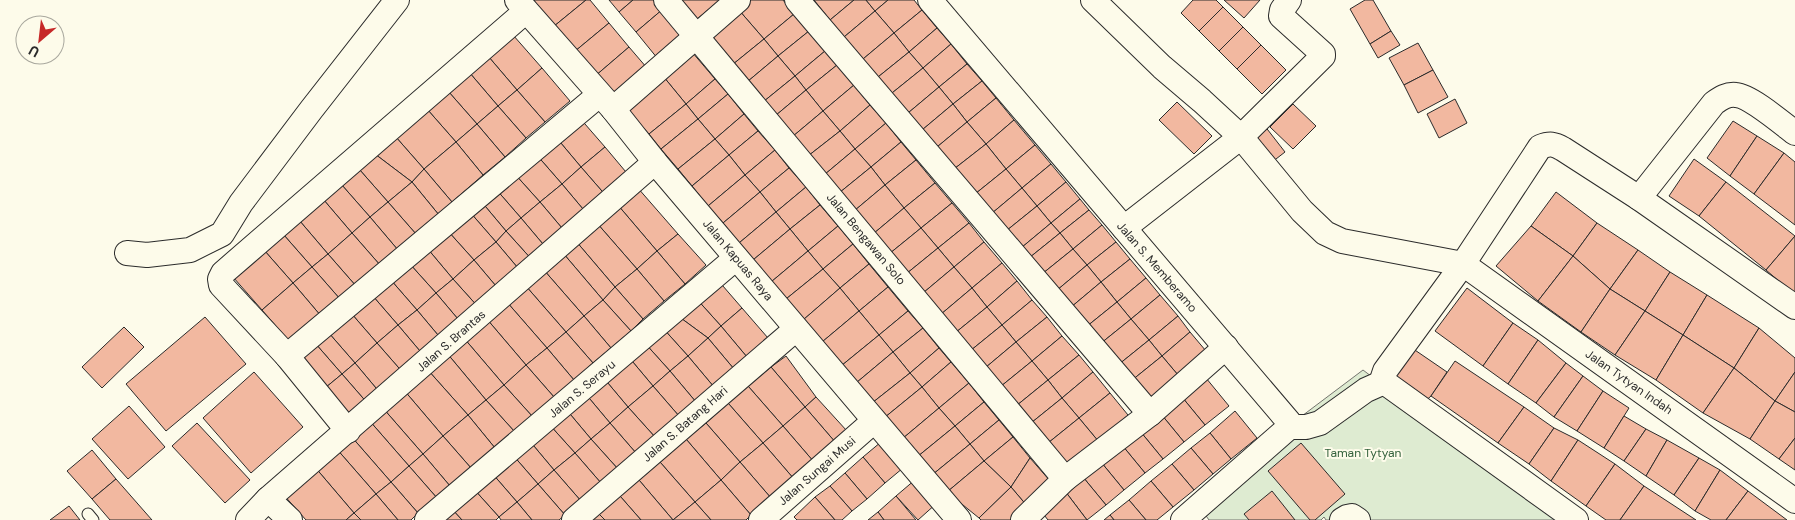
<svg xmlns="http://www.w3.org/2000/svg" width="1795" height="520" font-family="'DM Sans',sans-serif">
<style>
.green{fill:#deebd1;stroke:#74746e}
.building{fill:#f2b8a0;stroke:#2b2b2b}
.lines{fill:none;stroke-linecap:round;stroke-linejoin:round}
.lane-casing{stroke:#2b2b2b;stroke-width:13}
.street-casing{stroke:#2b2b2b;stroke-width:26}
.lane{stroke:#fdfbea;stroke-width:11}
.street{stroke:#fdfbea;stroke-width:24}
.labels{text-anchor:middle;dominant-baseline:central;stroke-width:4;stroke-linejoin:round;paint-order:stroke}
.street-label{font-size:12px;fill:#2b2b2b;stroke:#fdfbea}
.park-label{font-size:12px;fill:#34623c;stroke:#fdfbea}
</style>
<rect width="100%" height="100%" fill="#fdfbea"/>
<polygon class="green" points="1363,370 1561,520 1326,520 1324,517 1321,520 1209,520 1197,503 1270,440"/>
<g class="building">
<polygon points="535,0 586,0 553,27 532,2"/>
<polygon points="586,0 590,0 609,23 574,52 553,27"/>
<polygon points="609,0 633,0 619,12"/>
<polygon points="633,0 656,0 663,9 636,32 619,12"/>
<polygon points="672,0 720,0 691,24"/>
<polygon points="749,0 783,0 794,14 764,39 738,9"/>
<polygon points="814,0 854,0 830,20"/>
<polygon points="854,0 866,0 875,11 844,37 830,20"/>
<polygon points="866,0 888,0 875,11"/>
<polygon points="888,0 914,0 922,10 894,33 875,11"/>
<polygon points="1193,0 1216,0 1223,7 1199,31 1181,13"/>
<polygon points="1224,0 1260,0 1244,18"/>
<polygon points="1365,0 1373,0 1391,31 1370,44 1350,9"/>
<polygon points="1223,7 1243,27 1219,51 1199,31"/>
<polygon points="663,9 686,36 658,59 636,32"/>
<polygon points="738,9 764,39 732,65 707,34"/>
<polygon points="922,10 937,28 909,52 894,33"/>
<polygon points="875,11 894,33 863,59 844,37"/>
<polygon points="794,14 809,31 778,56 764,39"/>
<polygon points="609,23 629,47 594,77 574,52"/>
<polygon points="1243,27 1261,45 1237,69 1219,51"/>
<polygon points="937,28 951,44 923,68 909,52"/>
<polygon points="809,31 825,51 795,76 778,56"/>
<polygon points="1391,31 1400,45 1378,58 1370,44"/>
<polygon points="894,33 909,52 878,77 863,59"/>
<polygon points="513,35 542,68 517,90 488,56"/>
<polygon points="764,39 778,56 747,82 732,65"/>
<polygon points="1418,43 1433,70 1404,85 1389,58"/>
<polygon points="951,44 967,64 939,87 923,68"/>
<polygon points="1261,45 1286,70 1262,94 1237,69"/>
<polygon points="629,47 647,68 611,97 594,77"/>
<polygon points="825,51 837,65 806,90 795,76"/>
<polygon points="692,52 715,79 686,104 663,76"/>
<polygon points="909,52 923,68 892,93 878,77"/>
<polygon points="488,56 517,90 498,106 469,72"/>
<polygon points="778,56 795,76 763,102 747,82"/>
<polygon points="967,64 982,81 953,104 939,87"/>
<polygon points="837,65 854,85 823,111 806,90"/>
<polygon points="542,68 570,101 545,122 517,90"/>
<polygon points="923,68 939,87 908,113 892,93"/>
<polygon points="1433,70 1448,97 1418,113 1404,85"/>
<polygon points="469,72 498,106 477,124 448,91"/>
<polygon points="663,76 686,104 649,134 625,107"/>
<polygon points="795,76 806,90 775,116 763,102"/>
<polygon points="715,79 728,94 698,119 686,104"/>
<polygon points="982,81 996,98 967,122 953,104"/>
<polygon points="854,85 870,105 840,131 823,111"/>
<polygon points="939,87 953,104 922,130 908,113"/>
<polygon points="517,90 545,122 526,138 498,106"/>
<polygon points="806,90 823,111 792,137 775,116"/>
<polygon points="448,91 477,124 456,142 427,109"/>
<polygon points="728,94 744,114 715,139 698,119"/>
<polygon points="996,98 1014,120 986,144 967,122"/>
<polygon points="1455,99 1467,123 1439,138 1427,114"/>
<polygon points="1177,102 1212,136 1194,154 1159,120"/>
<polygon points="686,104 698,119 661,149 649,134"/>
<polygon points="953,104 967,122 937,147 922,130"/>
<polygon points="1293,104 1316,126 1293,149 1270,127"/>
<polygon points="870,105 886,123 855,149 840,131"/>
<polygon points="498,106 526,138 505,157 477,124"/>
<polygon points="427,109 456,142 424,169 395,136"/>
<polygon points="823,111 840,131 808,156 792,137"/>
<polygon points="744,114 758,131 729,155 715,139"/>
<polygon points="578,116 605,147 581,167 555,136"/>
<polygon points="698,119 715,139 678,169 661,149"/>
<polygon points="1014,120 1035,145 1006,169 986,144"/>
<polygon points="1733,121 1757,136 1730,176 1707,158"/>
<polygon points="967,122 986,144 954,169 937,147"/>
<polygon points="886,123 901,142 871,167 855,149"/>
<polygon points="477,124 505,157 483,175 456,142"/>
<polygon points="1264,125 1285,152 1267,166 1246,139"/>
<polygon points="758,131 775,150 745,175 729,155"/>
<polygon points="840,131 855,149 824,175 808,156"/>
<polygon points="395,136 424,169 412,182 375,154"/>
<polygon points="555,136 581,167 562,184 535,153"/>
<polygon points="1757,136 1784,153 1754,194 1730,176"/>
<polygon points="715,139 729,155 692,186 678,169"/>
<polygon points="456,142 483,175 452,202 424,169"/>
<polygon points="901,142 916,160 885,185 871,167"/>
<polygon points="986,144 1006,169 975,194 954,169"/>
<polygon points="1035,145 1051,164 1022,188 1006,169"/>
<polygon points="605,147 631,178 608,198 581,167"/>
<polygon points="855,149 871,167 839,193 824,175"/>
<polygon points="775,150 789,168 760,192 745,175"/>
<polygon points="535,153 562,184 540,202 513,172"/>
<polygon points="1784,153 1795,162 1795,225 1754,194"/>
<polygon points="375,154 412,182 388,202 359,169"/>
<polygon points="729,155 745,175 708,206 692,186"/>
<polygon points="1694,159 1726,182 1699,216 1669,196"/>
<polygon points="916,160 935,183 904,208 885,185"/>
<polygon points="1051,164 1066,182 1037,206 1022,188"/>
<polygon points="581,167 608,198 588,215 562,184"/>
<polygon points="871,167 885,185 854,211 839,193"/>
<polygon points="789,168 806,187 776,212 760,192"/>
<polygon points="359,169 388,202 370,217 341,184"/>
<polygon points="424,169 452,202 439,215 412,182"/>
<polygon points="1006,169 1022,188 991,214 975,194"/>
<polygon points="513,172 540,202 521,218 495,188"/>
<polygon points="745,175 760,192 723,223 708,206"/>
<polygon points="412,182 439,215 416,234 388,202"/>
<polygon points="1066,182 1080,199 1051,223 1037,206"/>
<polygon points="1726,182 1795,236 1766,270 1699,216"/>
<polygon points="935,183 952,203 921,228 904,208"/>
<polygon points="341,184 370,217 352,233 323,199"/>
<polygon points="562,184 588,215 567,234 540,202"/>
<polygon points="885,185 904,208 873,234 854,211"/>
<polygon points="637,187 678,234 657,251 617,204"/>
<polygon points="806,187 820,205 790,229 776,212"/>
<polygon points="495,188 521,218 506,231 480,200"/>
<polygon points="1022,188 1037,206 1006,231 991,214"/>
<polygon points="760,192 776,212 739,243 723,223"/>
<polygon points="1556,192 1597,223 1573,256 1531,226"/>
<polygon points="323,199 352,233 328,254 299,220"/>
<polygon points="1080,199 1089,210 1060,233 1051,223"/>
<polygon points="480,200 506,231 496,242 469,211"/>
<polygon points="388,202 416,234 398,250 370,217"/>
<polygon points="540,202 567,234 548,250 521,218"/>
<polygon points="952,203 969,223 938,248 921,228"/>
<polygon points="617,204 657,251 637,269 596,222"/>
<polygon points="820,205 838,226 808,251 790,229"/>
<polygon points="1037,206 1051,223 1021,248 1006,231"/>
<polygon points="904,208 921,228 889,254 873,234"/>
<polygon points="1089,210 1102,225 1073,249 1060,233"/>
<polygon points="469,211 496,242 474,260 447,230"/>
<polygon points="776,212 790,229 753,260 739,243"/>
<polygon points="370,217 398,250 380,265 352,233"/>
<polygon points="521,218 548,250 534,262 506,231"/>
<polygon points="299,220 328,254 312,267 283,234"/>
<polygon points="596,222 637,269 615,287 575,240"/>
<polygon points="969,223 984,242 954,267 938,248"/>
<polygon points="1051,223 1060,233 1029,258 1021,248"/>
<polygon points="1597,223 1638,250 1610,289 1573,256"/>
<polygon points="1102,225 1116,242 1087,265 1073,249"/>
<polygon points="838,226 853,244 823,269 808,251"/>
<polygon points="1531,226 1573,256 1538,301 1496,266"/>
<polygon points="921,228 938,248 906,274 889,254"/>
<polygon points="790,229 808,251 771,282 753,260"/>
<polygon points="447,230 474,260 453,279 427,248"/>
<polygon points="506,231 534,262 523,274 496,242"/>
<polygon points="352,233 380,265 356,286 328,254"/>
<polygon points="1060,233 1073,249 1042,274 1029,258"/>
<polygon points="283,234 312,267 293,283 264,250"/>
<polygon points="678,234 706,265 685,284 657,251"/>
<polygon points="1795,236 1795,295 1766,270"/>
<polygon points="575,240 615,287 603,300 563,253"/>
<polygon points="496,242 523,274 501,292 474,260"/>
<polygon points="984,242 1002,263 972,288 954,267"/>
<polygon points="1116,242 1130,259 1101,282 1087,265"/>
<polygon points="853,244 869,264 840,288 823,269"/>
<polygon points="427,248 453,279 436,293 409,263"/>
<polygon points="938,248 954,267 923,293 906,274"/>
<polygon points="1073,249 1087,265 1056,291 1042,274"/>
<polygon points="264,250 293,283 262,310 233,277"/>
<polygon points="1638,250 1670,272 1645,311 1610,289"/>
<polygon points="657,251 685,284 664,301 637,269"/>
<polygon points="808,251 823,269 786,299 771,282"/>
<polygon points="563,253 603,300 584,316 543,269"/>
<polygon points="328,254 356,286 340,299 312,267"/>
<polygon points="1573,256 1610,289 1581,332 1538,301"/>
<polygon points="1130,259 1146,278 1117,302 1101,282"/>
<polygon points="474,260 501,292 480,309 453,279"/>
<polygon points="409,263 436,293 417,310 390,279"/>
<polygon points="1002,263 1017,281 987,307 972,288"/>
<polygon points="869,264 888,287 859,311 840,288"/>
<polygon points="1087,265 1101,282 1070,308 1056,291"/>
<polygon points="312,267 340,299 321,316 293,283"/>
<polygon points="954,267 972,288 940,315 923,293"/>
<polygon points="543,269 584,316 566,332 525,285"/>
<polygon points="637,269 664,301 643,319 615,287"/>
<polygon points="823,269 840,288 803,320 786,299"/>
<polygon points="1670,272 1707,295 1683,335 1645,311"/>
<polygon points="716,278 742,308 721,326 694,296"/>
<polygon points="1146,278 1160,295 1131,319 1117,302"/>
<polygon points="390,279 417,310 398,325 372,295"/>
<polygon points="453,279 480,309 463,325 436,293"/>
<polygon points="1017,281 1032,300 1002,325 987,307"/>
<polygon points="1101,282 1117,302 1086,327 1070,308"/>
<polygon points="293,283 321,316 290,342 262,310"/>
<polygon points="525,285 566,332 547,348 506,301"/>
<polygon points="615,287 643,319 631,331 603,300"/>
<polygon points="888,287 908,311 879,335 859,311"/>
<polygon points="840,288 859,311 822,342 803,320"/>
<polygon points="972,288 987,307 955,333 940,315"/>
<polygon points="1467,288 1513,323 1483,366 1435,331"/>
<polygon points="1610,289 1645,311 1615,355 1581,332"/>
<polygon points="436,293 463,325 443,341 417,310"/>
<polygon points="372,295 398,325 377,343 351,313"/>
<polygon points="1160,295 1178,316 1149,340 1131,319"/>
<polygon points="1707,295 1759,328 1734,368 1683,335"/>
<polygon points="694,296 721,326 708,338 674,313"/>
<polygon points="603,300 631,331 611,348 584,316"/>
<polygon points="1032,300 1047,317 1016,342 1002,325"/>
<polygon points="506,301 547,348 526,365 486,318"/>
<polygon points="1117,302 1131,319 1100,344 1086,327"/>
<polygon points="987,307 1002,325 970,351 955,333"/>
<polygon points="742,308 768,338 747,357 721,326"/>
<polygon points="417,310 443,341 425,357 398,325"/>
<polygon points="859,311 879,335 841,366 822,342"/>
<polygon points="908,311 923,328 893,352 879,335"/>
<polygon points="1645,311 1683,335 1656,380 1615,355"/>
<polygon points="351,313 377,343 355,363 328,332"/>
<polygon points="674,313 708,338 688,356 661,326"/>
<polygon points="584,316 611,348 593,363 566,332"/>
<polygon points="1178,316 1190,332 1162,356 1149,340"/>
<polygon points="205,317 246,364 166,431 126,384"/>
<polygon points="1047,317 1062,336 1032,361 1016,342"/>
<polygon points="486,318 526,365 504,385 463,337"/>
<polygon points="1131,319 1149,340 1118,365 1100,344"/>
<polygon points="1513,323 1538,340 1508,384 1483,366"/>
<polygon points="398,325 425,357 405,375 377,343"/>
<polygon points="1002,325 1016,342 985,368 970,351"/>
<polygon points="661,326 688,356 670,371 643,341"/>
<polygon points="721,326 747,357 734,369 708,338"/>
<polygon points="124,327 144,347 102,388 82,367"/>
<polygon points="923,328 939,348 910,373 893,352"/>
<polygon points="1759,328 1795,358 1795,372 1775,401 1734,368"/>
<polygon points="328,332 355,363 342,374 315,343"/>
<polygon points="566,332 593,363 574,380 547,348"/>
<polygon points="1190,332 1206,351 1178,375 1162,356"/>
<polygon points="879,335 893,352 856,383 841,366"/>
<polygon points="1683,335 1734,368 1703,413 1656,380"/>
<polygon points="1062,336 1079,355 1048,380 1032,361"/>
<polygon points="463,337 504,385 486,400 446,352"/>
<polygon points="708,338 734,369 714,387 688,356"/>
<polygon points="1149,340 1162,356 1131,381 1118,365"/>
<polygon points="1538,340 1566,363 1536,403 1508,384"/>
<polygon points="643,341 670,371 653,386 627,355"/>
<polygon points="1016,342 1032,361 1000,387 985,368"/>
<polygon points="315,343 342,374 325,388 298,358"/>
<polygon points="377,343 405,375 381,394 355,363"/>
<polygon points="1409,346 1447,372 1431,396 1422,404 1386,380"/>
<polygon points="547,348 574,380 554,397 526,365"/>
<polygon points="939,348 951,362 922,387 910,373"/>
<polygon points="446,352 486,400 468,415 427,369"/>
<polygon points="893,352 910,373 872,403 856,383"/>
<polygon points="627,355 653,386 628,407 602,376"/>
<polygon points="1079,355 1093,372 1062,398 1048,380"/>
<polygon points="688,356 714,387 696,402 670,371"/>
<polygon points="786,356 816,397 805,407 771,367"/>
<polygon points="1162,356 1178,375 1147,400 1131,381"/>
<polygon points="1032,361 1048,380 1016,406 1000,387"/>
<polygon points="1455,361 1524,407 1498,443 1431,396"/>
<polygon points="951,362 969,383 939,408 922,387"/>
<polygon points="355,363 381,394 369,405 342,374"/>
<polygon points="1566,363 1583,376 1554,417 1536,403"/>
<polygon points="526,365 554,397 532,416 504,385"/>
<polygon points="771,367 805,407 783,426 748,386"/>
<polygon points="1734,368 1775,401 1750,439 1703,413"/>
<polygon points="427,369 468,415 443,436 403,389"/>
<polygon points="670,371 696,402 679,416 653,386"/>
<polygon points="254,372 303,427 251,473 203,418"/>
<polygon points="1093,372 1110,393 1079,418 1062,398"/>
<polygon points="1795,372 1795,412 1775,401"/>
<polygon points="910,373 922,387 884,418 872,403"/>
<polygon points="342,374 369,405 352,420 325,388"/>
<polygon points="602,376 628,407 610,423 584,392"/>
<polygon points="1583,376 1603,391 1577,431 1554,417"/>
<polygon points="1206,378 1229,406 1205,425 1182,397"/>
<polygon points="1048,380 1062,398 1031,423 1016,406"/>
<polygon points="969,383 984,402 955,426 939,408"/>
<polygon points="504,385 532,416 514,431 486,400"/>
<polygon points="653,386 679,416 655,437 628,407"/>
<polygon points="748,386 783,426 763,443 728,403"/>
<polygon points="922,387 939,408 902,439 884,418"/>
<polygon points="403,389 443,436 423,454 382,407"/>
<polygon points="1603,391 1629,408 1604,448 1577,431"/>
<polygon points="584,392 610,423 591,439 565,408"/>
<polygon points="1110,393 1128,415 1099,442 1079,418"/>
<polygon points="816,397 847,431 836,443 805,407"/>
<polygon points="1182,397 1205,425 1184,442 1161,414"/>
<polygon points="1062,398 1079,418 1048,443 1031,423"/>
<polygon points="486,400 514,431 495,448 468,415"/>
<polygon points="1775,401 1795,412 1795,438 1779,459 1750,439"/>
<polygon points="984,402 999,420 970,444 955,426"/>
<polygon points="728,403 763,443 740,462 706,423"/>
<polygon points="129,406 165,447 128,479 92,439"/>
<polygon points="382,407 423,454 409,466 368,419"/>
<polygon points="628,407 655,437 636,453 610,423"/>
<polygon points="805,407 836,443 814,462 783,426"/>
<polygon points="1524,407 1554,428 1529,464 1498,443"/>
<polygon points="565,408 591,439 575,453 548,423"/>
<polygon points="939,408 955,426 917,457 902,439"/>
<polygon points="1235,411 1257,438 1231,459 1210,433"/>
<polygon points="1161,414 1184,442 1163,459 1140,431"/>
<polygon points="468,415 495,448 471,468 443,436"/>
<polygon points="1624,416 1646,429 1624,461 1604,448"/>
<polygon points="1079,418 1099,442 1068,468 1048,443"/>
<polygon points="368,419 409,466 391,482 350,435"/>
<polygon points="999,420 1013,437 984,461 970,444"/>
<polygon points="197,423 250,480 225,503 172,446"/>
<polygon points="548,423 575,453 554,470 528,439"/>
<polygon points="610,423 636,453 618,469 591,439"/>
<polygon points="706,423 740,462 721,480 686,439"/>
<polygon points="783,426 814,462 794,479 763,443"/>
<polygon points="955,426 970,444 932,475 917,457"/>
<polygon points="1554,428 1578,440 1551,481 1529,464"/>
<polygon points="1646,429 1667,440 1646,476 1624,461"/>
<polygon points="1140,431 1163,459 1145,473 1122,445"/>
<polygon points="1210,433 1231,459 1213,474 1191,448"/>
<polygon points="350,435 391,482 376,494 335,447"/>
<polygon points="443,436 471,468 450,486 423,454"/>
<polygon points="1013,437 1030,458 1011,487 984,461"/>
<polygon points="1795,438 1795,470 1779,459"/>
<polygon points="528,439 554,470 538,484 512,454"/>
<polygon points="591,439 618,469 601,483 575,453"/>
<polygon points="686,439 721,480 695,502 660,462"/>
<polygon points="1578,440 1615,464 1586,506 1551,481"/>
<polygon points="1667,440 1699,458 1674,495 1646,476"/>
<polygon points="881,442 903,468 885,483 863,457"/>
<polygon points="763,443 794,479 771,498 740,462"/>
<polygon points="1301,443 1345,494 1315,520 1310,520 1268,471"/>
<polygon points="970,444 984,461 947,492 932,475"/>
<polygon points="1122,445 1145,473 1124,490 1101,462"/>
<polygon points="335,447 376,494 354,513 314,466"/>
<polygon points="1191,448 1213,474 1194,490 1172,464"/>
<polygon points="92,450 116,479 92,499 67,471"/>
<polygon points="575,453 601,483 581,501 554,470"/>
<polygon points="423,454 450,486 437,498 409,466"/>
<polygon points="512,454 538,484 517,502 491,472"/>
<polygon points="863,457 885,483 867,499 845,473"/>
<polygon points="1030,458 1051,482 1028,507 1011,487"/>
<polygon points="1699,458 1720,470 1695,511 1674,495"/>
<polygon points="984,461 1011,487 979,518 947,492"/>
<polygon points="660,462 695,502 673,520 639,480"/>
<polygon points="740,462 771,498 751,515 721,480"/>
<polygon points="1101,462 1124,490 1106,505 1083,477"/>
<polygon points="1172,464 1194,490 1173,507 1151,481"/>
<polygon points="1615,464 1644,486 1620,520 1606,520 1586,506"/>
<polygon points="314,466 354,513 346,520 306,520 282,493"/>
<polygon points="409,466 437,498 418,513 391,482"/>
<polygon points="554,470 581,501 565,515 538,484"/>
<polygon points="1720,470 1748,491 1726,520 1711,520 1695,511"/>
<polygon points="491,472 517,502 499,517 472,487"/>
<polygon points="845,473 867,499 852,511 830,486"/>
<polygon points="1083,477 1106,505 1087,520 1065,491"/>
<polygon points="116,479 152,520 110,520 92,499"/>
<polygon points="916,479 937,503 918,520 896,496"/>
<polygon points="639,480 673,520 641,520 620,496"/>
<polygon points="721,480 751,515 746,520 711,520 695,502"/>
<polygon points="1151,481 1173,507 1157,520 1146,520 1129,500"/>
<polygon points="391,482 418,513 411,520 398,520 376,494"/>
<polygon points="538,484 565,515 559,520 532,520 517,502"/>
<polygon points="830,486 852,511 842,520 835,520 815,497"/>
<polygon points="1644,486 1696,520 1620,520"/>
<polygon points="472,487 499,517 496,520 462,520 450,507"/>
<polygon points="1011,487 1028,507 1014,520 981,520 979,518"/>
<polygon points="1065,491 1087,520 1048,520 1041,511"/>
<polygon points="1272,491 1295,520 1249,520 1244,514"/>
<polygon points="1748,491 1787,520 1726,520"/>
<polygon points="376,494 398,520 361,520 354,513"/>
<polygon points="620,496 641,520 605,520 599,514"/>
<polygon points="896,496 916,520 884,520 878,512"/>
<polygon points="815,497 835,520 797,520 794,517"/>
<polygon points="1129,500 1146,520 1114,520 1110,515"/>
<polygon points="517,502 532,520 501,520 499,517"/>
<polygon points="695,502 711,520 673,520"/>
<polygon points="69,506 80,520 50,520"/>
<polygon points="450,507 462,520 434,520"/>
<polygon points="878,512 884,520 868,520"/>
<polygon points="354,513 361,520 346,520"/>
<polygon points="599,514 605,520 592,520"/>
<polygon points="1110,515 1114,520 1104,520"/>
</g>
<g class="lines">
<g class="lane-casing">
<polyline id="lane" points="88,514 93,520"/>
</g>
<g class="street-casing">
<g id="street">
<polyline points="517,0 613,109 655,162 959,520"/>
<polyline points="666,0 1065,479"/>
<polyline points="797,0 1150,414"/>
<polyline points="930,0 1289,422 1289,427 1286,430 1183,520"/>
<polyline points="1093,0 1162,67 1202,101 1241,137 1302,211 1325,233 1342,241 1463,264 1795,501"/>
<polyline points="613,109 738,0"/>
<path d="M1639 198 1714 103C1721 98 1727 94 1736 95 1750 96 1782 123 1795 133"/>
<polyline points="1124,228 1241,137 1323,56 1323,54 1281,16 1282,10 1289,0"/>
<polyline points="127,253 147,255 190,250 222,234 241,203 311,110 397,0"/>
<polyline points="287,356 599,95"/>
<polyline points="1289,427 1306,427 1320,423 1366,390 1384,382"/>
<polyline points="348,431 287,356 221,285 220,279 223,273 526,11"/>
<polyline points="268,499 290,520"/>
<polyline points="248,520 268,499 655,162"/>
<polyline points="427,520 736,258"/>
<polyline points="574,520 796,329"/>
<polyline points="761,520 874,421"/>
<polyline points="1023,520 1065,479 1150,414 1226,347"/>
<polyline points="1342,520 1347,517 1352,516 1358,520"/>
<path d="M1576 520 1384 382 1383 377 1385 371 1463 264 1540 147C1550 143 1554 144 1563 149L1639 198 1795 307"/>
</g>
</g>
<use href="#lane" class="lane"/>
<use href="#street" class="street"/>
</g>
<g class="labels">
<g class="street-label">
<text transform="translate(866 239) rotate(50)">Jalan Bengawan Solo</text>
<text transform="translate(738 260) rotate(50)">Jalan Kapuas Raya</text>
<text transform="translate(1157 267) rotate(49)">Jalan S. Memberamo</text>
<text transform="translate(451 341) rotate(-41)">Jalan S. Brantas</text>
<text transform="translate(1629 382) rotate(35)">Jalan Tytyan Indah</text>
<text transform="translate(582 389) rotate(-40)">Jalan S. Serayu</text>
<text transform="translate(685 424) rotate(-41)">Jalan S. Batang Hari</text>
<text transform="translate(817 471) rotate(-41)">Jalan Sungai Musi</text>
</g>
<g class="park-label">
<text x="1363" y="453">Taman Tytyan</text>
</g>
</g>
<g transform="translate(40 40) rotate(208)"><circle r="24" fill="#fdfbea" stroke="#a9a89e"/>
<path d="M0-4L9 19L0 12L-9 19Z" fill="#c62828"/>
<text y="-8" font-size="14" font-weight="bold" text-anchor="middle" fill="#2b2b2b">U</text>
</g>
</svg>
